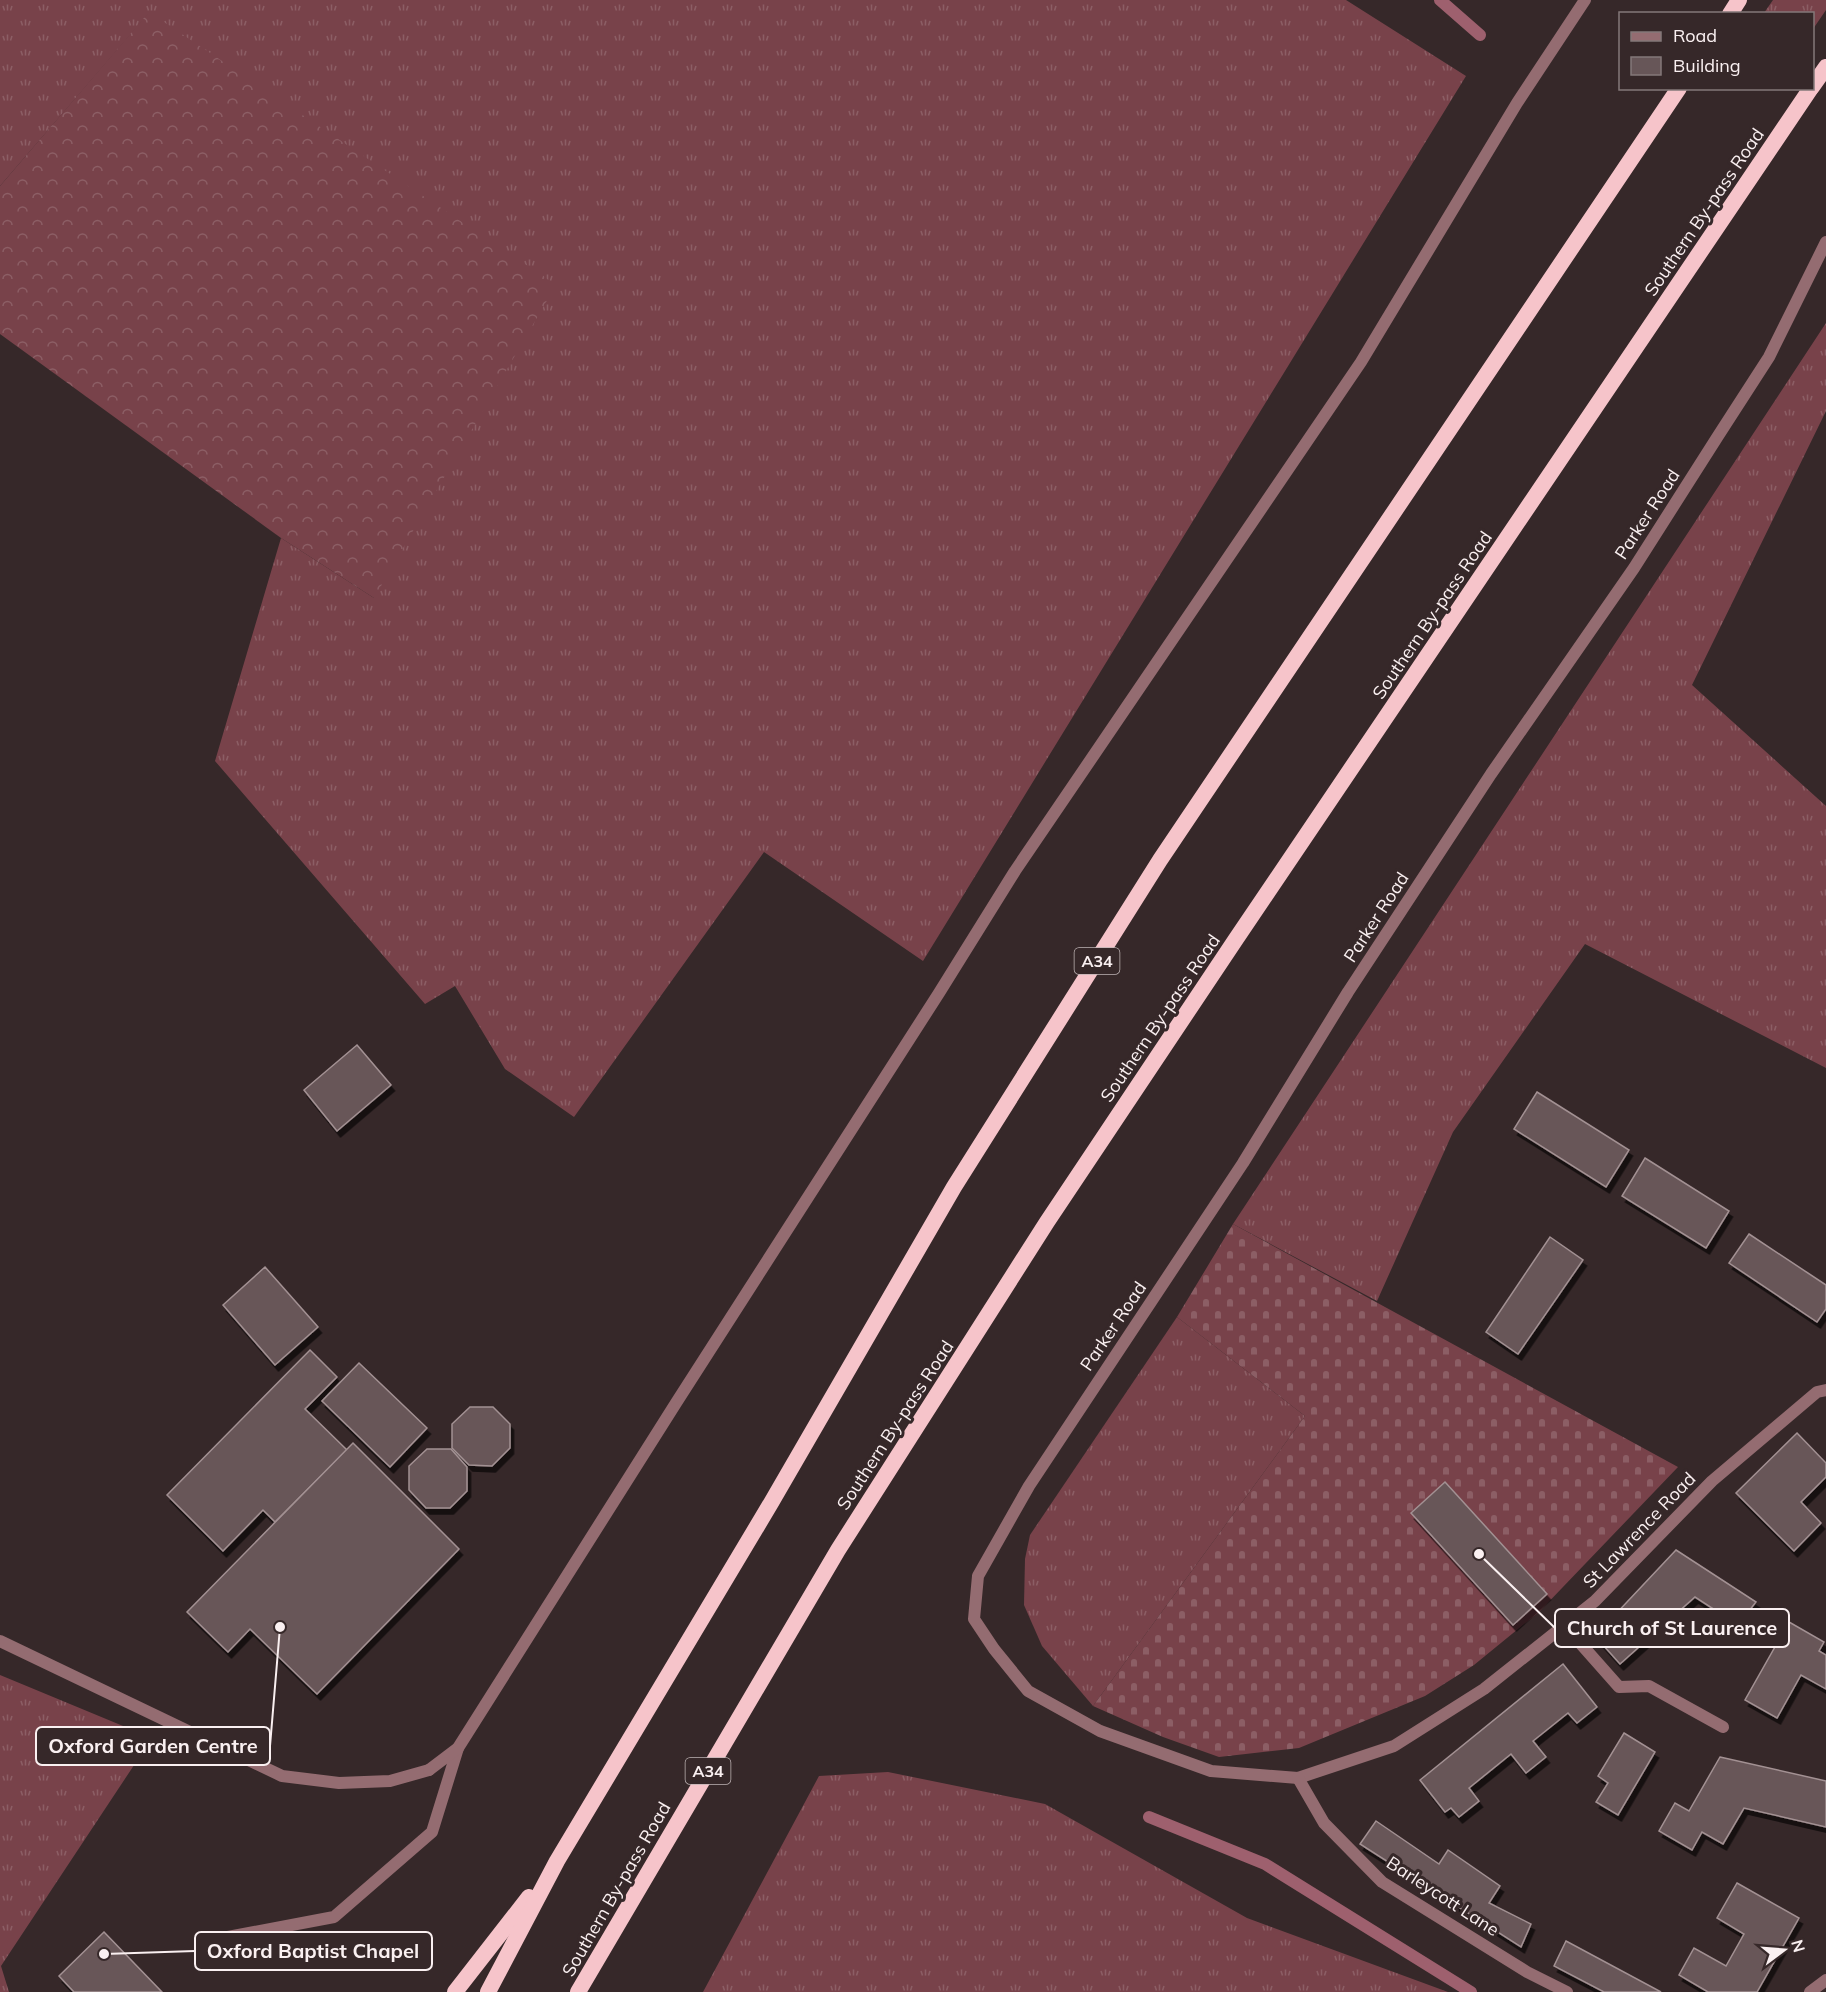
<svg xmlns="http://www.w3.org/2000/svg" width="1826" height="1992" font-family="Mulish,sans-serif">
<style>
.grass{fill:url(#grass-tufts)}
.forest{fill:url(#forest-crowns)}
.cemetery{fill:url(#cemetery-stones)}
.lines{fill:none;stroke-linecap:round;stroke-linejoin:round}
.stream{stroke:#9e606e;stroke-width:12}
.building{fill:#675658;stroke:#a39193;stroke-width:1.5;filter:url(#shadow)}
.service{stroke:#946c71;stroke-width:12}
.minor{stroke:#946c71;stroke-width:12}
.trunk{stroke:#f6c4ca;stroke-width:16}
.labels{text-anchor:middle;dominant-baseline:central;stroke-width:6;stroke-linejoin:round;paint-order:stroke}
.shield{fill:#362829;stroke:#bfb4b5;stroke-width:1.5}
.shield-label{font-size:16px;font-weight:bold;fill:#faf0f1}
.street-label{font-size:18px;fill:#faf0f1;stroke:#362829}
.leader{fill:none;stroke:#faf0f1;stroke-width:2}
.callout-dot{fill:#faf0f1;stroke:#362829;stroke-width:2}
.callout{fill:#362829;stroke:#faf0f1;stroke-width:2}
.callout-label{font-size:20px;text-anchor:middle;font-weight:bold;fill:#faf0f1}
</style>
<defs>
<pattern id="grass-tufts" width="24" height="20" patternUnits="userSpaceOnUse" patternTransform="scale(1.5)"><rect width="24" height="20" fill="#78424a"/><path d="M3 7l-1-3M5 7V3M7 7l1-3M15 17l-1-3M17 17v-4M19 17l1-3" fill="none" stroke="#8c5e65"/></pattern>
<pattern id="forest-crowns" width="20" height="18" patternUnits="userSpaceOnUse" patternTransform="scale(1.5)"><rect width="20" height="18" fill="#78424a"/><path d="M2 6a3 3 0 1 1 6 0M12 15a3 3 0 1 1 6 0" fill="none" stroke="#8c5e65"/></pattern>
<pattern id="cemetery-stones" width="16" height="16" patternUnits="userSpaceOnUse" patternTransform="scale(1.5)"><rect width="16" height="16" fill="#78424a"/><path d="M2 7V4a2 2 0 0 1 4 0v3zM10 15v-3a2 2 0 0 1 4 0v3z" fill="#8c5e65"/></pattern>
<filter id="shadow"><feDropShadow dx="3.5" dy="6" stdDeviation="0" flood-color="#0009"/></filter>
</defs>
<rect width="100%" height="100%" fill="#362829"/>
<g class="grass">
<polygon points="0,0 1346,0 1466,76 923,961 764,852 574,1117 505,1069 455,986 425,1004 215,761 281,538 374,598 149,13 0,186"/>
<polygon points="1773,0 1826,0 1826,10 1813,29 1812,14 1764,13"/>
<polygon points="1826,323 1826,411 1692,685 1826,806 1826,1068 1585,944 1453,1132 1377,1301 1233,1224"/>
<polygon points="1177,1317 1305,1416 1093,1706 1042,1646 1024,1605 1025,1559 1030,1535"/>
<polygon points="0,1675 152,1738 1,1966 9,1992 0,1992"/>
<polygon points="888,1772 1045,1804 1247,1918 1448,1992 703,1992 819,1776"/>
</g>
<polygon class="forest" points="149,12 556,285 374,598 281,538 0,334 0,186"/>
<polygon class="cemetery" points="1233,1224 1678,1467 1539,1612 1474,1665 1425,1696 1299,1748 1219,1757 1163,1737 1093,1706 1305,1416 1177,1317"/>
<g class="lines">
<g class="stream">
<polyline points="1440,0 1480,35"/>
<polyline points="1149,1817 1265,1864 1471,1992"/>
</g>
</g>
<g class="building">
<polygon points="357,1045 391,1085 337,1131 304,1090"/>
<polygon points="1537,1092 1629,1150 1606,1187 1514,1129"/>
<polygon points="1645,1158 1729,1211 1706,1248 1622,1196"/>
<polygon points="1749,1234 1826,1285 1826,1309 1817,1322 1729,1263"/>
<polygon points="1550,1237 1583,1260 1518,1354 1486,1332"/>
<polygon points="265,1267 318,1327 275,1365 223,1305"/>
<polygon points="310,1350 337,1377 305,1409 347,1450 275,1522 263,1510 223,1551 167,1495"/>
<polygon points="359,1363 427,1428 390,1467 322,1401"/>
<polygon points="470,1407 493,1407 510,1424 510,1448 492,1466 469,1465 452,1448 452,1424"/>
<polygon points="1797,1433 1826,1463 1826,1477 1801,1502 1821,1523 1794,1551 1736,1493"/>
<polygon points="353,1443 459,1549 317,1694 250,1629 228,1652 187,1612"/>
<polygon points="427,1449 451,1449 467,1467 467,1491 450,1508 426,1508 409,1490 409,1466"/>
<polygon points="1445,1482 1547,1594 1513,1625 1411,1513"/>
<polygon points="1676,1550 1756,1602 1738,1625 1695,1597 1620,1664 1595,1636"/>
<polygon points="1789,1622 1824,1642 1819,1651 1826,1655 1826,1689 1801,1675 1777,1718 1745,1700"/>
<polygon points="1563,1664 1597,1707 1577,1723 1568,1713 1533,1741 1546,1757 1526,1773 1511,1754 1469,1788 1479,1801 1459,1817 1451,1808 1445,1812 1420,1780"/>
<polygon points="1624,1733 1655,1752 1618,1815 1596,1802 1608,1783 1598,1776"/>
<polygon points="1720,1757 1826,1781 1826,1827 1744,1808 1723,1844 1702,1832 1692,1850 1659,1831 1675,1803 1689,1811"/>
<polygon points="1376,1821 1439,1864 1448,1850 1500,1886 1489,1903 1531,1924 1521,1947 1360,1844"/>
<polygon points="1737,1883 1799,1918 1757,1992 1708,1992 1679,1975 1694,1948 1726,1966 1744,1934 1717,1918"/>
<polygon points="104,1932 162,1992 74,1992 59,1976"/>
<polygon points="1566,1941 1661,1992 1604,1992 1554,1966"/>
</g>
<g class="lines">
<g class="service">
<polyline points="1565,1626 1619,1687 1649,1686 1723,1727"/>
<polyline points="0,1641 282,1776 339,1783 390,1781 429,1770"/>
<polyline points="228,1937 334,1917 432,1832 458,1748"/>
</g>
<g class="minor">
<polyline points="1826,242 1769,357 1718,436 1634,568 1491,774 1348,992 1243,1163 1029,1486 978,1576 974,1619 994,1649 1028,1691 1100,1731 1211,1771 1298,1778 1394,1746 1484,1689 1595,1601 1712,1481 1817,1392 1826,1390"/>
<polyline points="429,1770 458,1748 676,1403 939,993 1015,871 1361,362 1517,103 1585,0"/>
<polyline points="1298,1778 1324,1823 1382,1882 1527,1972 1567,1992"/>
<polyline points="1810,1992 1826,1980"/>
</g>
<g class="trunk">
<polyline points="1730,14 1739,0"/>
<polyline points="1812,87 1826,67"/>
<polyline points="455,1992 529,1897"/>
<polyline points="488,1992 557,1861 771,1503 954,1187 1160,860 1679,88"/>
<polyline points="578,1992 838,1550 1047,1222 1236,939 1811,88"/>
</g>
</g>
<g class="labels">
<g class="shield">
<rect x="1074.5" y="948" width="45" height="26" rx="4.5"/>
<rect x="685.5" y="1758" width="45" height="26" rx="4.5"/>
</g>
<g class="shield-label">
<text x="1097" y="961">A34</text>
<text x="708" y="1771">A34</text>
</g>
<g class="street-label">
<text transform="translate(1704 212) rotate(-56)">Southern By-pass Road</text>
<text transform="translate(1647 514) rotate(-57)">Parker Road</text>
<text transform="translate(1432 615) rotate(-56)">Southern By-pass Road</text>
<text transform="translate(1376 917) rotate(-57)">Parker Road</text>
<text transform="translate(1160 1018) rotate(-56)">Southern By-pass Road</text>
<text transform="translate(1113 1326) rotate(-56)">Parker Road</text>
<text transform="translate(895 1425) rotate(-57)">Southern By-pass Road</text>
<text transform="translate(1639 1530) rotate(-46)">St Lawrence Road</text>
<text transform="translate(616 1889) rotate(-60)">Southern By-pass Road</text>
<text transform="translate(1443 1896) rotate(33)">Barleycott Lane</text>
</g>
</g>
<path class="leader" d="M1479 1554L1555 1628M280 1627L270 1746M104 1954L195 1951"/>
<g class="callout-dot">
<circle cx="1479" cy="1554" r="6"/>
<circle cx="280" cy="1627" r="6"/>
<circle cx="104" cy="1954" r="6"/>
</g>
<g class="callout">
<rect x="1555" y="1609" width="234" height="38" rx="6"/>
<rect x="36" y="1727" width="234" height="38" rx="6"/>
<rect x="195" y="1932" width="237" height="38" rx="6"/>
</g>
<g class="callout-label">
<text x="1672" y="1635">Church of St Laurence</text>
<text x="153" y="1753">Oxford Garden Centre</text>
<text x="313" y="1958">Oxford Baptist Chapel</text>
</g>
<rect x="1619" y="12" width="195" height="78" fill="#362829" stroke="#847879" stroke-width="1.5"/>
<rect x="1631" y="32" width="30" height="9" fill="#946c71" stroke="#847879" stroke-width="1.5"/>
<text x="1673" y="42" font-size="18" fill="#faf0f1">Road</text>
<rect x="1631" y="57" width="30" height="18" fill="#675658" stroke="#847879" stroke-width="1.5"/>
<text x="1673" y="72" font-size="18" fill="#faf0f1">Building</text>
<g transform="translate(1784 1950) rotate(74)" stroke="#362829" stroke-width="4.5" paint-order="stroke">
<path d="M0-4.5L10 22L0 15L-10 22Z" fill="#faf0f1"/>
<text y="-9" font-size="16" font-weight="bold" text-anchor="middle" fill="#faf0f1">N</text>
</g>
</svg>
